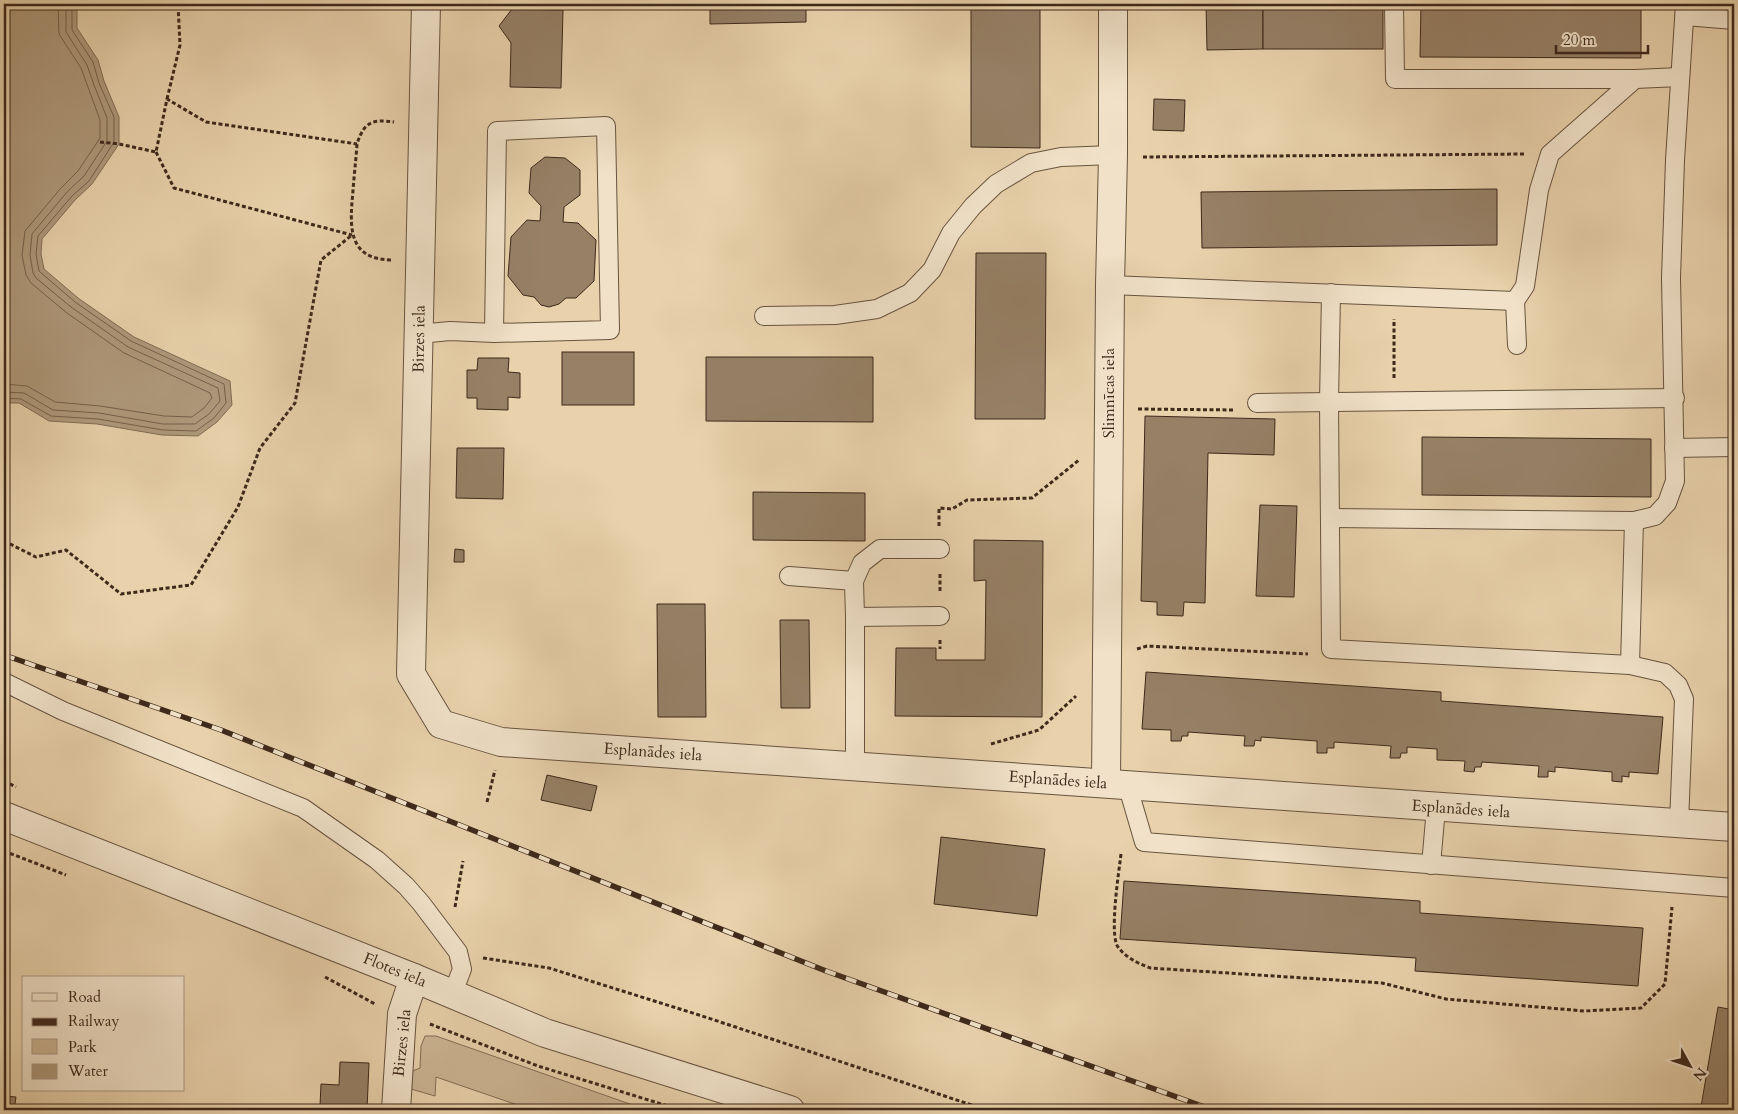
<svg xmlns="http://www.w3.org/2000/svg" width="1738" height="1114" font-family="Cardo,serif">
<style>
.green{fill:#cbb493;stroke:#846e57}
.water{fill:#ae987a;stroke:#816c54}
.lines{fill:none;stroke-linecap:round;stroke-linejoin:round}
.shore{stroke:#76604a;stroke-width:1}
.building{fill:#968066;stroke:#3e291b}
.service-casing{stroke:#68533f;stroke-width:20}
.minor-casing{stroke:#68533f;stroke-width:30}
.tertiary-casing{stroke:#68533f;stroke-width:30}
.path{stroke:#3e291b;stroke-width:3;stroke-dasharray:4 2.5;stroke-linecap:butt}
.service{stroke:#f0e1c8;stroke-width:18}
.minor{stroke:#f0e1c8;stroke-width:28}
.tertiary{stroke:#f0e1c8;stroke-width:28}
.rail-casing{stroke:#3e291b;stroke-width:5.5}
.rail{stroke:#f0e1c8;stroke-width:4;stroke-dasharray:11;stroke-linecap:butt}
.labels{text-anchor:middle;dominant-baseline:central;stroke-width:5;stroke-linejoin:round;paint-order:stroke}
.street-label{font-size:16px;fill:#3e291b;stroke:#f0e1c8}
</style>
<rect width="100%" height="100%" fill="#e8d1ab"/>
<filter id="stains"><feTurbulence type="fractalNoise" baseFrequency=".004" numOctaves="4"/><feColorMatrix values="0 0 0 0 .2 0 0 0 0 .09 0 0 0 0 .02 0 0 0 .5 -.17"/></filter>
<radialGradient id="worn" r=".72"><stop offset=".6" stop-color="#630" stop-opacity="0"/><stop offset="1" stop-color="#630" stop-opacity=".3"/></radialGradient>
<polygon class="green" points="425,1036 436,1036 647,1110 532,1110 436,1077 435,1096 411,1089 410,1072 420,1068 421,1046"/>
<polygon class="water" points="4,4 77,4 77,28 98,60 104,81 119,117 119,144 92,184 75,200 42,239 41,254 44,269 78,298 134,337 230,381 232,405 217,422 198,436 162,435 97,424 49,421 19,403 4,403"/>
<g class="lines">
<g class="shore">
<polyline points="4,384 27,386 55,402 100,406 164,416 192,417 204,408 212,398 210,393 124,353 67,313 31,283 26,275 22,255 25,231 61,188 78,171 100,138 100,120 81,68 59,34 58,4"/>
<polyline points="4,392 24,393 53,410 99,413 163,424 195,424 209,414 220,401 218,388 128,347 71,307 36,278 33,273 30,255 32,234 67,192 84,176 107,141 107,118 94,85 87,65 66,32 66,4"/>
<polyline points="4,398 21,399 51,416 98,419 163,430 196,431 214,418 226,403 224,384 131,341 75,302 39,271 36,254 38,236 72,196 89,181 114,142 114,117 99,83 93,62 72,30 72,4"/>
</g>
</g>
<g class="building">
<polygon points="710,4 806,4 806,22 710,24"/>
<polygon points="971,4 1040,4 1040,148 971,147"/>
<polygon points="1206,4 1263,4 1263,49 1207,50"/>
<rect x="1263" y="4" width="120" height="45"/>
<polygon points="1421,4 1641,4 1641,58 1420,57"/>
<polygon points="512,9 563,10 561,88 510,87 511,43 499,26"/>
<polygon points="1154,99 1185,100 1184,131 1153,130"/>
<polygon points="545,157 565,158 580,170 580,195 564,207 563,222 578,223 596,240 594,281 576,298 566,298 559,304 549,307 541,305 534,297 523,295 508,276 511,237 527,220 540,221 541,206 529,193 531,168"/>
<polygon points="1497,189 1497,245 1202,248 1201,192"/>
<polygon points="976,253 1046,253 1045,419 975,419"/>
<rect x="562" y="352" width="72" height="53"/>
<polygon points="706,357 873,357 873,422 706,421"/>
<polygon points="478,358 509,358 508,372 520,373 520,398 508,397 508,410 477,409 477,398 467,398 467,370 477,370"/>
<polygon points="1145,416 1275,419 1274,455 1208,453 1205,603 1184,602 1183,616 1157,615 1157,602 1141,601"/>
<polygon points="1422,437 1651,439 1651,497 1422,495"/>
<polygon points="457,448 504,448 503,499 456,498"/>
<polygon points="753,492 865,493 865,541 753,540"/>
<polygon points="1260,505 1297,506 1294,597 1256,596"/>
<polygon points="974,540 1043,541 1042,717 895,716 896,648 936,648 936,660 985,660 986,580 974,581"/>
<polygon points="455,549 464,550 464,562 454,562"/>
<polygon points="657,604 705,604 706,717 658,717"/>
<polygon points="780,620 809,620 810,708 781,708"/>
<polygon points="1146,672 1441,692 1441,701 1663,717 1658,774 1629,772 1629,777 1622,776 1622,782 1612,781 1612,772 1555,767 1555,772 1548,771 1548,777 1538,777 1539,766 1482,762 1481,767 1475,767 1474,772 1464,771 1465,761 1437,760 1437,749 1407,747 1407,753 1401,753 1400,758 1390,758 1391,746 1334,742 1334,748 1327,748 1327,753 1317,753 1317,741 1261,737 1261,741 1255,740 1254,746 1244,746 1245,736 1188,732 1188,736 1182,736 1181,741 1171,741 1171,730 1142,729"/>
<polygon points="547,775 597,786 591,811 541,800"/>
<polygon points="941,837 1045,849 1037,916 934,904"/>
<polygon points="1124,881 1420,901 1420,913 1643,928 1638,986 1415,971 1416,958 1120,939"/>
<polygon points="1718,1007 1734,1010 1734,1110 1721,1110 1701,1107"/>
<polygon points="340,1062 369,1063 367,1110 338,1110 338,1107 320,1106 321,1084 339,1085"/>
<polygon points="4,1096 16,1097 14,1110 4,1110"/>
</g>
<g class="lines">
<g class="service-casing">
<g id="service">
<polyline points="1394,4 1395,79 1635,79 1680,77"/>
<polyline points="1685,16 1734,20"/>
<polyline points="1110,285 1515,301 1525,286 1539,190 1550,154 1635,79"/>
<polyline points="1331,293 1329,402 1331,649 1630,665 1665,673 1678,685 1684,699 1679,823"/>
<polyline points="1515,301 1517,345"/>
<polyline points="764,316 835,315 877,309 910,293 932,270 951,233 973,206 996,184 1031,163 1061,157 1113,155"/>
<polyline points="419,334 450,331 494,333 610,330 606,126 497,131 494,333"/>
<polyline points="1257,403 1675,398"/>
<polyline points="1674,448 1734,447"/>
<polyline points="1331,518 1634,521 1655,516 1667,503 1675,481 1671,278 1675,160 1685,4"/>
<polyline points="789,576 854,581 855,617 855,766"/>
<polyline points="854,581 862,563 880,549 940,549"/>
<polyline points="855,617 940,616"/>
<polyline points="1630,665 1634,521"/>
<polyline points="4,682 63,711 303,808 377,860 406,886 421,903 458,952 462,969 453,993"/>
<polyline points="1127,784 1144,842 1734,888"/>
<polyline points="1431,865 1436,808"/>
</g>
</g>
<g class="minor-casing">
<g id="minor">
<path d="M426 4 411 674 441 724 501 742C912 769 1323 800 1734 827"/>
<polyline points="1106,783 1110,285 1113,155 1113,4"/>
<polyline points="396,1110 402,1014 414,978"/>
</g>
</g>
<g class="tertiary-casing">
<polyline id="tertiary" points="4,816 414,978 545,1033 790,1110"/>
</g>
<g class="path">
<polyline points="167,99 180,45 178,4"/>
<polyline points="100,142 119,144 156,152 167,99 206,122 357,144"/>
<polyline points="156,152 174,188 352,235"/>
<polyline points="1143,157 1524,154"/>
<path d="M391 260C346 259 350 224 353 191 354 175 356 160 357 144 364 122 372 119 394 122"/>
<polyline points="1394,378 1394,319"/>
<polyline points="1138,409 1235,410"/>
<polyline points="939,526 939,508 952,509 967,500 1032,498 1079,460"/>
<polyline points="4,541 36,557 66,550 121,594 191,585 238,507 260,448 295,403 321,260 352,235"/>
<polyline points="940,591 940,572"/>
<polyline points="940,640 940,649"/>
<polyline points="1137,649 1147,646 1308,654"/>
<polyline points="991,744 1039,730 1076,696"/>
<polyline points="4,781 16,787"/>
<polyline points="487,802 495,770"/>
<polyline points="4,851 66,875"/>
<path d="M1121 854C1119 871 1109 935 1118 947 1126 958 1138 963 1150 968L1382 983 1446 999 1584 1011 1641 1008 1665 984 1672 907"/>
<polyline points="455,907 463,861"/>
<polyline points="483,958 549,968 699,1015 987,1110"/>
<polyline points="325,977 375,1004"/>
<polyline points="430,1024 538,1066 681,1110"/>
</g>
<use href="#service" class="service"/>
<use href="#minor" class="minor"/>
<use href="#tertiary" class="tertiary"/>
<g class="rail-casing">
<polyline id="rail" points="4,655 221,730 826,971 1213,1110"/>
</g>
<use href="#rail" class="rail"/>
</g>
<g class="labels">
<g class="street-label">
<text transform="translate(419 339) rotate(-89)">Birzes iela</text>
<text transform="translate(1109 393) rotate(-90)">Slimnīcas iela</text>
<text transform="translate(653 752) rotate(4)">Esplanādes iela</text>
<text transform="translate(1058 780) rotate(4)">Esplanādes iela</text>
<text transform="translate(1461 809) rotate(4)">Esplanādes iela</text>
<text transform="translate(395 970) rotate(22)">Flotes iela</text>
<text transform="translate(402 1043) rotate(-84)">Birzes iela</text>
</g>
</g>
<rect width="1738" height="1114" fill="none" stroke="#e8d1ab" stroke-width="20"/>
<rect x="5" y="5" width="1728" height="1104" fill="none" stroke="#3e291b" stroke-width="2.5"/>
<rect x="10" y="10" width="1718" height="1094" fill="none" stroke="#3e291b"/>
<rect x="22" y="976" width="162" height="115" fill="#f0e1c8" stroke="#a99783"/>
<rect x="32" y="993" width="25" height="8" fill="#f0e1c8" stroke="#a99783"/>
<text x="68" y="1002" font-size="15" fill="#3e291b">Road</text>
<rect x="32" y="1018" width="25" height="8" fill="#3e291b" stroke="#a99783"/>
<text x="68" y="1026" font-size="15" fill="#3e291b">Railway</text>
<rect x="32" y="1039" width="25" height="15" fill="#cbb493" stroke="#a99783"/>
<text x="68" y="1052" font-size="15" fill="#3e291b">Park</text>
<rect x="32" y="1064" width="25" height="15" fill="#ae987a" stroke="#a99783"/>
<text x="68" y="1076" font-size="15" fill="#3e291b">Water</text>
<g transform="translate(1690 1066) rotate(130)" stroke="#f0e1c8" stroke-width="4" paint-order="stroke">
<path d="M0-4L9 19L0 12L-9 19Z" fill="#3e291b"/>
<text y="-8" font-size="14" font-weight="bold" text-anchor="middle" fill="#3e291b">N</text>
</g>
<path d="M1556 45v8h92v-8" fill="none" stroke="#3e291b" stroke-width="2.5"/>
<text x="1563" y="45" font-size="15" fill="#3e291b" stroke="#f0e1c8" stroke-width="4" paint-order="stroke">20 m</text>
<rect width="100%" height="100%" filter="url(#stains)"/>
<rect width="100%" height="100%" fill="url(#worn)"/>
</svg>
